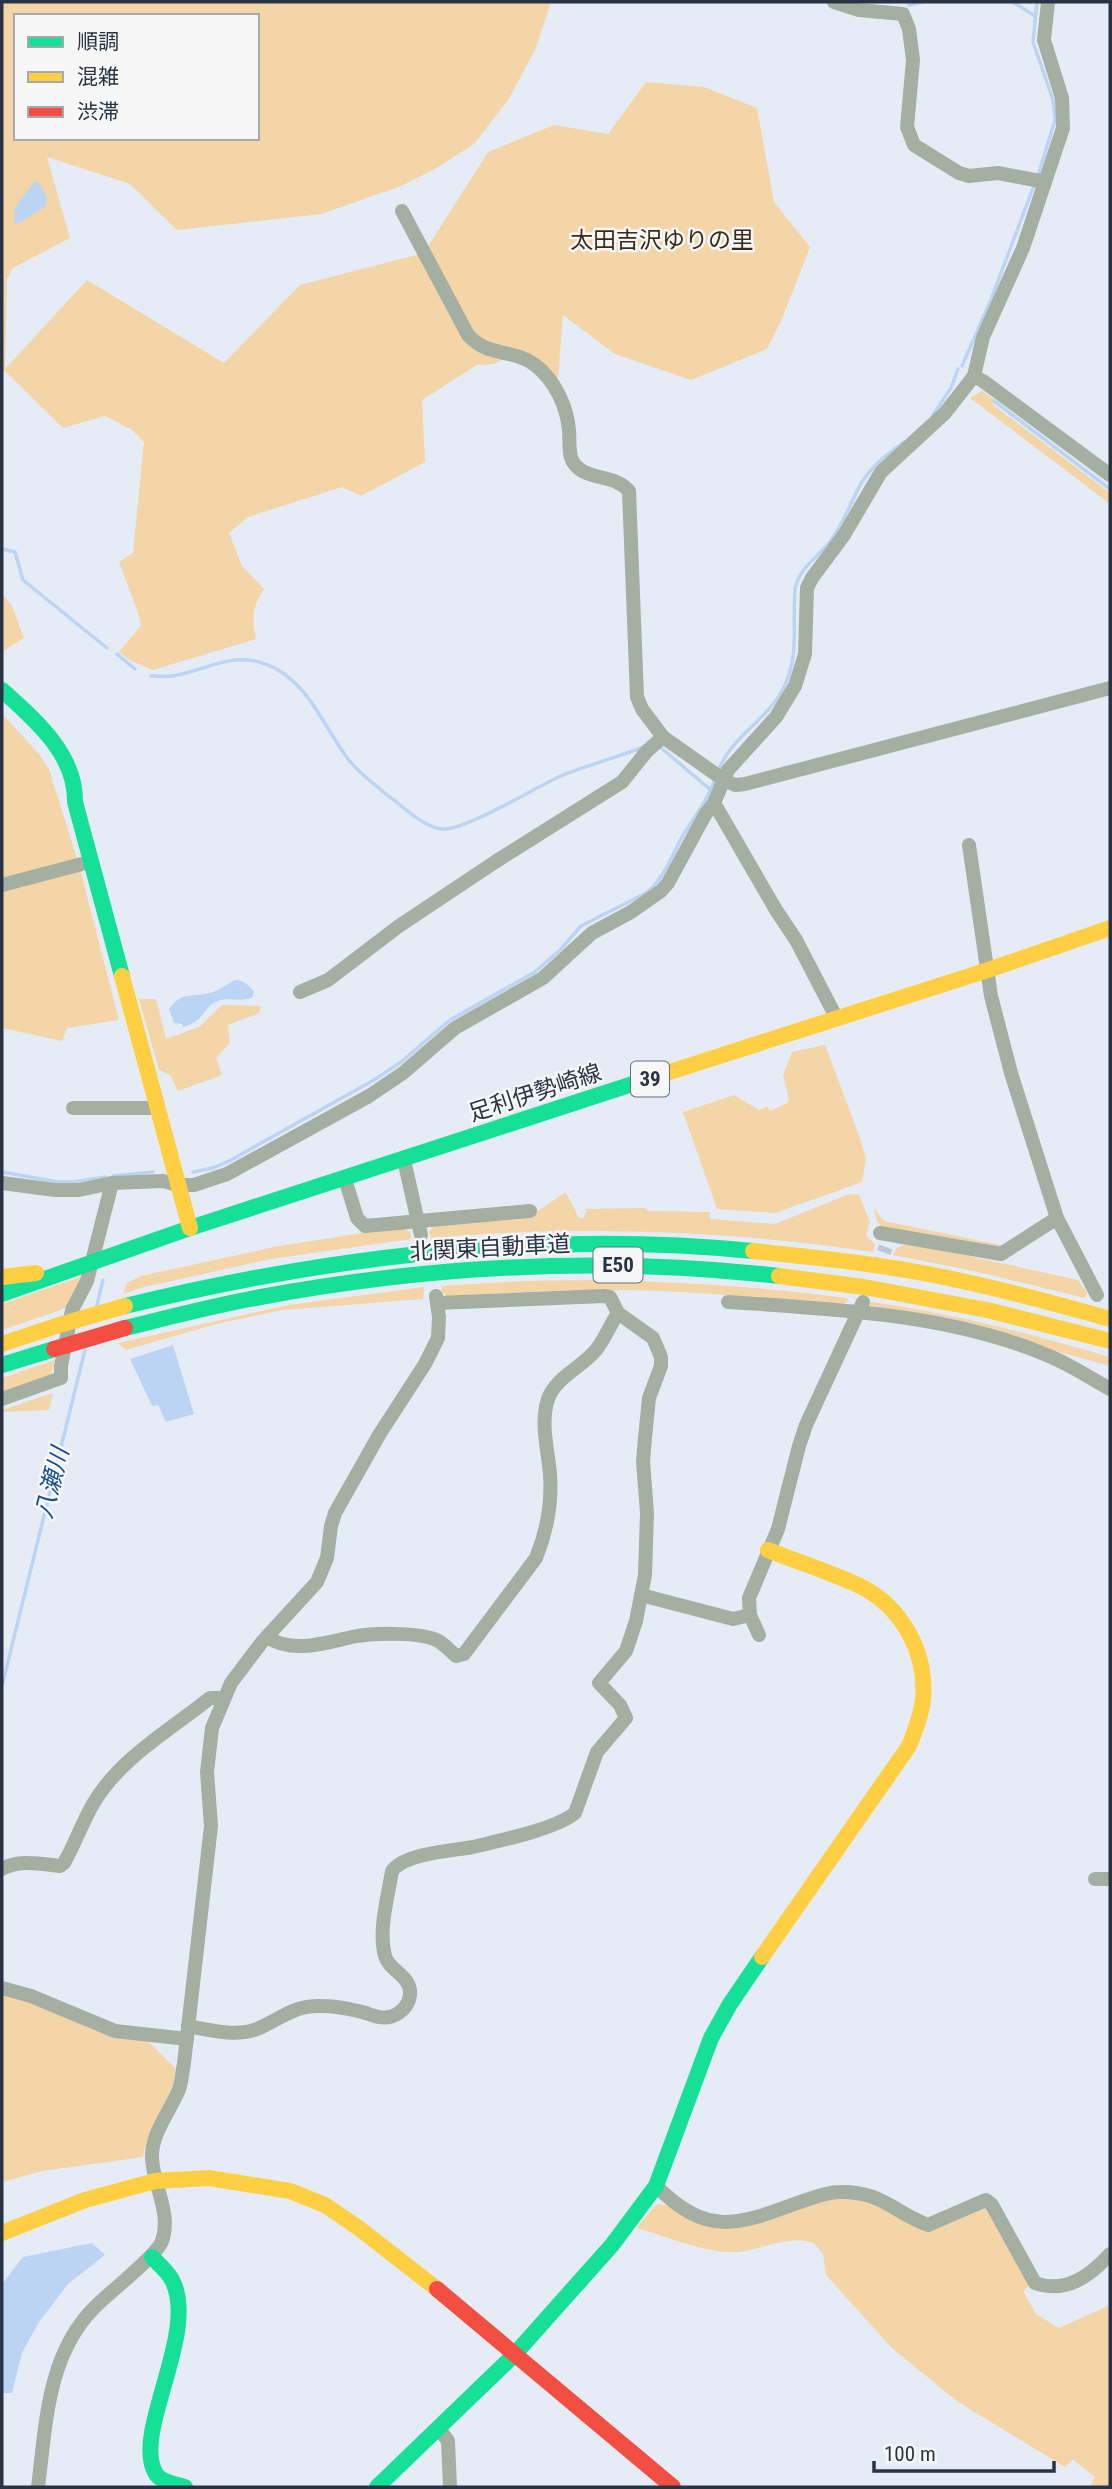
<svg xmlns="http://www.w3.org/2000/svg" width="1112" height="2489" font-family="'Roboto Condensed','Noto Sans JP',sans-serif">
<style>
.green{fill:#f3d5a8;fill-rule:evenodd}
.water{fill:#bcd4f4}
.lines{fill:none;stroke-linecap:round;stroke-linejoin:round}
.stream{stroke:#bcd4f4;stroke-width:3.5}
.street-tunnel{stroke:#bfc7d3;stroke-width:14;stroke-dasharray:14 7;stroke-linecap:butt}
.street{stroke:#a4afa2;stroke-width:14}
.fast{stroke:#16e098;stroke-width:16}
.slow{stroke:#ffcf43;stroke-width:16}
.jam{stroke:#f24e42;stroke-width:16}
.slow-bridge{stroke:#ffcf43;stroke-width:16}
.jam-bridge{stroke:#f24e42;stroke-width:16}
.labels{text-anchor:middle;dominant-baseline:central;stroke-width:5;stroke-linejoin:round;paint-order:stroke}
.shield{fill:#f7f7f7;stroke:#666e7a;stroke-width:2}
.shield-label{font-size:21px;font-weight:bold;fill:#283445}
.park-label{font-size:23px;fill:#3a2b17;stroke:#f7f7f7}
.street-label{font-size:23px;fill:#283445;stroke:#f7f7f7}
.water-label{font-size:24px;font-style:italic;fill:#194e8d;stroke:#f7f7f7}
</style>
<rect width="100%" height="100%" fill="#e5ecf6"/>
<g class="green">
<path d="M2 2H551L535 50 508 100 474 144 435 169 401 186 321 214 177 230 130 184 47 157 70 238 13 268 7 279 5 369 87 280 224 363 300 285 424 253 488 152 554 125 608 134 646 82 704 87 757 108 774 202 810 247 782 319 767 349 691 380 615 354 563 315 558 379 505 358 494 364 477 365 422 400 425 462 361 496 342 487 248 517 229 533 242 566 264 589C252 607 252 618 256 639L153 670 129 660 119 652 141 626 138 613 119 562 133 553 144 442 132 430 105 416 63 428 5 371 2 373ZM16 16H257V138H16Z"/>
<polygon points="982,391 995,400 992,404 1110,493 1110,504 970,398"/>
<polygon points="2,594 12,606 24,638 2,652"/>
<polygon points="2,714 39,754 49,769 79,865 119,1020 67,1028 62,1041 2,1028"/>
<polygon points="139,999 156,999 166,1039 199,1027 222,1005 261,1006 259,1013 228,1025 230,1043 216,1058 222,1075 178,1091 170,1075 159,1070"/>
<polygon points="825,1045 861,1141 866,1159 862,1182 775,1213 717,1209 683,1112 734,1095 759,1110 767,1107 770,1111 787,1103 789,1100 783,1075 792,1052"/>
<path d="M566 1192 579 1218H584L586 1209 645 1208 648 1211 710 1212V1219L775 1224 849 1194 859 1195 870 1222 866 1236 875 1244 873 1252C726 1230 579 1225 431 1238L429 1232 434 1225 526 1219Z"/>
<polygon points="874,1208 884,1221 1005,1246 997,1250 882,1228 877,1221"/>
<polygon points="400,1227 410,1232 411,1239 271,1259 140,1288 123,1294 127,1283 141,1276 274,1247"/>
<polygon points="909,1243 1078,1280 1087,1293 1085,1298 974,1271 893,1255 897,1248"/>
<polygon points="83,1276 68,1305 61,1310 2,1330 2,1304"/>
<path d="M598 1280C682 1282 765 1287 848 1298L847 1302 838 1306C762 1297 685 1290 608 1290 554 1290 500 1293 447 1296L441 1291 442 1286 522 1281Z"/>
<polygon points="424,1287 423,1299 282,1310 216,1324 126,1350 118,1343 289,1305"/>
<path d="M871 1302C952 1313 1031 1334 1110 1357V1366L1045 1348 867 1308Z"/>
<polygon points="55,1360 50,1377 2,1393 2,1378"/>
<polygon points="53,1393 49,1410 2,1412 2,1410"/>
<path d="M2 1993 147 2040 176 2069C171 2105 148 2124 143 2157L42 2171 2 2182Z"/>
<path d="M837 2194 887 2202 923 2229 932 2231 986 2208 1031 2284 1023 2291 1036 2314 1059 2328 1110 2305V2487H1090L1095 2477 1073 2460 1065 2467 958 2402 892 2348 826 2275 823 2254 814 2243C789 2234 763 2250 738 2252 706 2254 666 2236 636 2228L657 2204C675 2204 694 2221 712 2226 747 2235 803 2207 837 2194Z"/>
</g>
<g class="water">
<polygon points="34,182 38,182 47,197 46,206 21,222 14,224 15,207"/>
<path d="M235 980C244 980 248 985 254 991L252 998C241 1002 229 997 218 1001 203 1006 206 1021 183 1027L182 1024 174 1023 169 1009C183 991 188 998 209 993 219 991 227 984 235 980Z"/>
<polygon points="173,1345 194,1414 166,1422 158,1405 152,1406 130,1359"/>
<polygon points="92,2243 105,2255 68,2284 39,2322 22,2353 12,2393 2,2393 2,2284 23,2257"/>
</g>
<g class="lines">
<g class="stream">
<polyline points="1013,2 1035,16"/>
<polyline points="1037,2 1033,42 1053,100 1055,120 1038,176"/>
<polyline points="909,5 922,2"/>
<polyline points="962,366 990,302 1035,183"/>
<polyline points="994,401 1110,489"/>
<polyline points="933,415 951,388 958,369"/>
<polyline points="2,549 15,552 23,580 107,648"/>
<polyline points="117,654 135,669"/>
<path d="M151 676C158 676 165 677 172 676 200 672 226 655 255 661 305 672 321 723 348 759 362 777 383 791 400 805 411 814 427 827 441 829 464 832 537 786 563 775 589 765 617 757 644 747"/>
<polyline points="660,747 712,791"/>
<path d="M718 772C729 738 767 721 783 689 800 657 792 624 795 590 798 568 820 556 832 539 844 522 851 501 862 482 873 465 888 454 904 442"/>
<polyline points="2,1172 58,1182 73,1182 106,1177"/>
<path d="M193 1172 213 1168 229 1161 374 1080 401 1062 450 1020 535 972 561 949 581 926 646 893C664 879 671 857 682 837 693 819 708 800 715 779"/>
<polyline points="113,1176 153,1172"/>
<polyline points="97,1305 103,1280"/>
<polyline points="2,1686 85,1350"/>
</g>
<polyline class="street-tunnel" points="876,1272 886,1247"/>
<g class="street">
<polyline points="834,2 859,10 903,14 909,29 913,60 907,127 914,145 959,173 969,176 998,173 1045,182"/>
<path d="M402 211 468 335C489 358 512 348 535 365 555 380 567 407 569 430 570 440 568 454 573 462 586 482 614 473 629 491L637 697 642 709 663 737 724 780 735 785 745 784 1110 688"/>
<polyline points="974,376 983,381 1110,475"/>
<polyline points="714,803 776,910 796,940 836,1017"/>
<polyline points="969,845 991,996 1011,1073 1057,1218 1097,1295"/>
<polyline points="2,885 82,864"/>
<polyline points="300,992 328,980 399,926 495,862 622,782 647,751 663,737"/>
<polyline points="73,1108 156,1108"/>
<polyline points="404,1160 421,1235"/>
<polyline points="345,1179 357,1218 365,1226 530,1211"/>
<polyline points="2,1183 55,1190 79,1190 112,1183 163,1181 178,1185 194,1185 227,1174 369,1096 403,1073 455,1028 543,978 592,933 631,912 661,891 668,883 705,815 714,803 728,770 776,717 795,686 805,654 807,588 812,578 844,535 881,472 945,413 974,376 983,337 1023,248 1063,128 1062,98 1044,40 1048,2"/>
<polyline points="880,1233 1001,1254 1057,1218"/>
<path d="M728 1302C834 1309 951 1314 1049 1356 1071 1365 1090 1378 1110 1389"/>
<polyline points="2,1399 61,1378 61,1366 72,1310 87,1281 112,1183"/>
<polyline points="641,1595 733,1619 750,1615"/>
<polyline points="759,1635 750,1615 749,1598 778,1529 799,1446 806,1425 863,1302"/>
<path d="M267 1637C292 1654 325 1643 352 1637 372 1633 415 1632 434 1639 443 1642 449 1650 456 1656L464 1654 536 1558C547 1531 552 1502 550 1474 548 1450 540 1423 548 1399 556 1377 581 1368 596 1350 605 1339 610 1325 618 1313"/>
<path d="M2 1869C20 1859 40 1864 60 1866L64 1863C75 1844 82 1823 93 1804 119 1759 170 1730 210 1698H223"/>
<polyline points="1095,1879 1110,1879"/>
<polyline points="2,1988 31,1996 115,2031 187,2039"/>
<path d="M188 2026C210 2030 236 2037 257 2029 281 2019 293 2005 321 2006 334 2006 346 2008 358 2011 365 2012 372 2016 379 2017 393 2020 408 2010 410 1995 412 1976 389 1971 385 1956 378 1930 388 1897 392 1871 405 1853 452 1851 473 1847 498 1841 556 1829 575 1813L597 1752 626 1718 620 1705 599 1683 626 1651 636 1621 645 1575 647 1513 643 1461 645 1438 649 1398 661 1366V1357L653 1338 618 1313 610 1297 604 1296 437 1303"/>
<path d="M656 2186C707 2236 736 2226 797 2203 810 2199 825 2192 839 2192 882 2191 893 2212 928 2225L986 2200 992 2205 1035 2283C1066 2294 1090 2276 1110 2254"/>
<polyline points="439,2429 448,2441 450,2487"/>
<path d="M38 2487C46 2425 47 2355 94 2308 108 2293 157 2256 162 2241 172 2214 153 2185 152 2158 151 2135 168 2114 177 2094 182 2085 182 2073 184 2063L211 1826 207 1772 212 1728 231 1683 262 1642 317 1582 327 1558 331 1526 335 1513 379 1435 425 1364 438 1338 439 1317 436 1296"/>
</g>
<g class="fast">
<path d="M2 690C35 720 76 754 75 802L122 976"/>
<polyline points="2,1294 190,1228 654,1077"/>
<path d="M125 1306C330 1256 543 1230 753 1251"/>
<path d="M125 1328C166 1318 208 1307 250 1299 423 1266 604 1256 779 1276"/>
<polyline points="2,1365 54,1349"/>
<path d="M152 2257C159 2265 169 2272 173 2282 198 2335 131 2435 156 2474 162 2483 176 2484 185 2487"/>
<polyline points="377,2487 514,2355 612,2245 656,2186 711,2038 730,2004 762,1957"/>
</g>
<g class="slow">
<polyline points="122,976 190,1228"/>
<polyline points="654,1077 988,970 1110,928"/>
<path d="M753 1251C812 1257 870 1263 928 1274 990 1286 1050 1302 1110 1319"/>
<polyline points="779,1276 864,1287 987,1310 1110,1341"/>
<polyline points="2,1277 36,1273"/>
<polyline points="2,1344 56,1326"/>
<path d="M762 1957 909 1746C915 1731 921 1716 923 1700 927 1652 902 1606 858 1585 829 1572 798 1562 768 1550"/>
<polyline points="2,2233 85,2200 155,2181 209,2178 290,2191 325,2205 360,2229 437,2289"/>
</g>
<polyline class="jam" points="437,2289 673,2487"/>
<polyline class="slow-bridge" points="56,1326 125,1306"/>
<polyline class="jam-bridge" points="54,1349 125,1328"/>
</g>
<g class="labels">
<g class="shield">
<rect x="631" y="1061.5" width="38" height="35" rx="5"/>
<rect x="593.5" y="1247.5" width="49" height="35" rx="5"/>
</g>
<g class="shield-label">
<text x="650" y="1079">39</text>
<text x="618" y="1265">E50</text>
</g>
<g class="park-label">
<text x="662" y="240">太田吉沢ゆりの里</text>
</g>
<g class="street-label">
<text transform="translate(535 1093) rotate(-18)">足利伊勢崎線</text>
<text transform="translate(490 1248) rotate(-3)">北関東自動車道</text>
</g>
<g class="water-label">
<text transform="translate(52 1483) rotate(-76)">八瀬川</text>
</g>
</g>
<rect width="1112" height="2489" fill="none" stroke="#283445" stroke-width="7"/>
<rect x="14" y="14" width="245" height="126" fill="#f7f7f7" stroke="#a4a9b0" stroke-width="2"/>
<rect x="28" y="37" width="35" height="10" fill="#16e098" stroke="#a4a9b0" stroke-width="2"/>
<text x="77" y="49" font-size="21" fill="#283445">順調</text>
<rect x="28" y="72" width="35" height="10" fill="#ffcf43" stroke="#a4a9b0" stroke-width="2"/>
<text x="77" y="84" font-size="21" fill="#283445">混雑</text>
<rect x="28" y="107" width="35" height="10" fill="#f24e42" stroke="#a4a9b0" stroke-width="2"/>
<text x="77" y="119" font-size="21" fill="#283445">渋滞</text>
<path d="M874 2461v10h180v-10" fill="none" stroke="#283445" stroke-width="3.5"/>
<text x="884" y="2461" font-size="21" fill="#283445" stroke="#f7f7f7" stroke-width="5" paint-order="stroke">100 m</text>
</svg>
